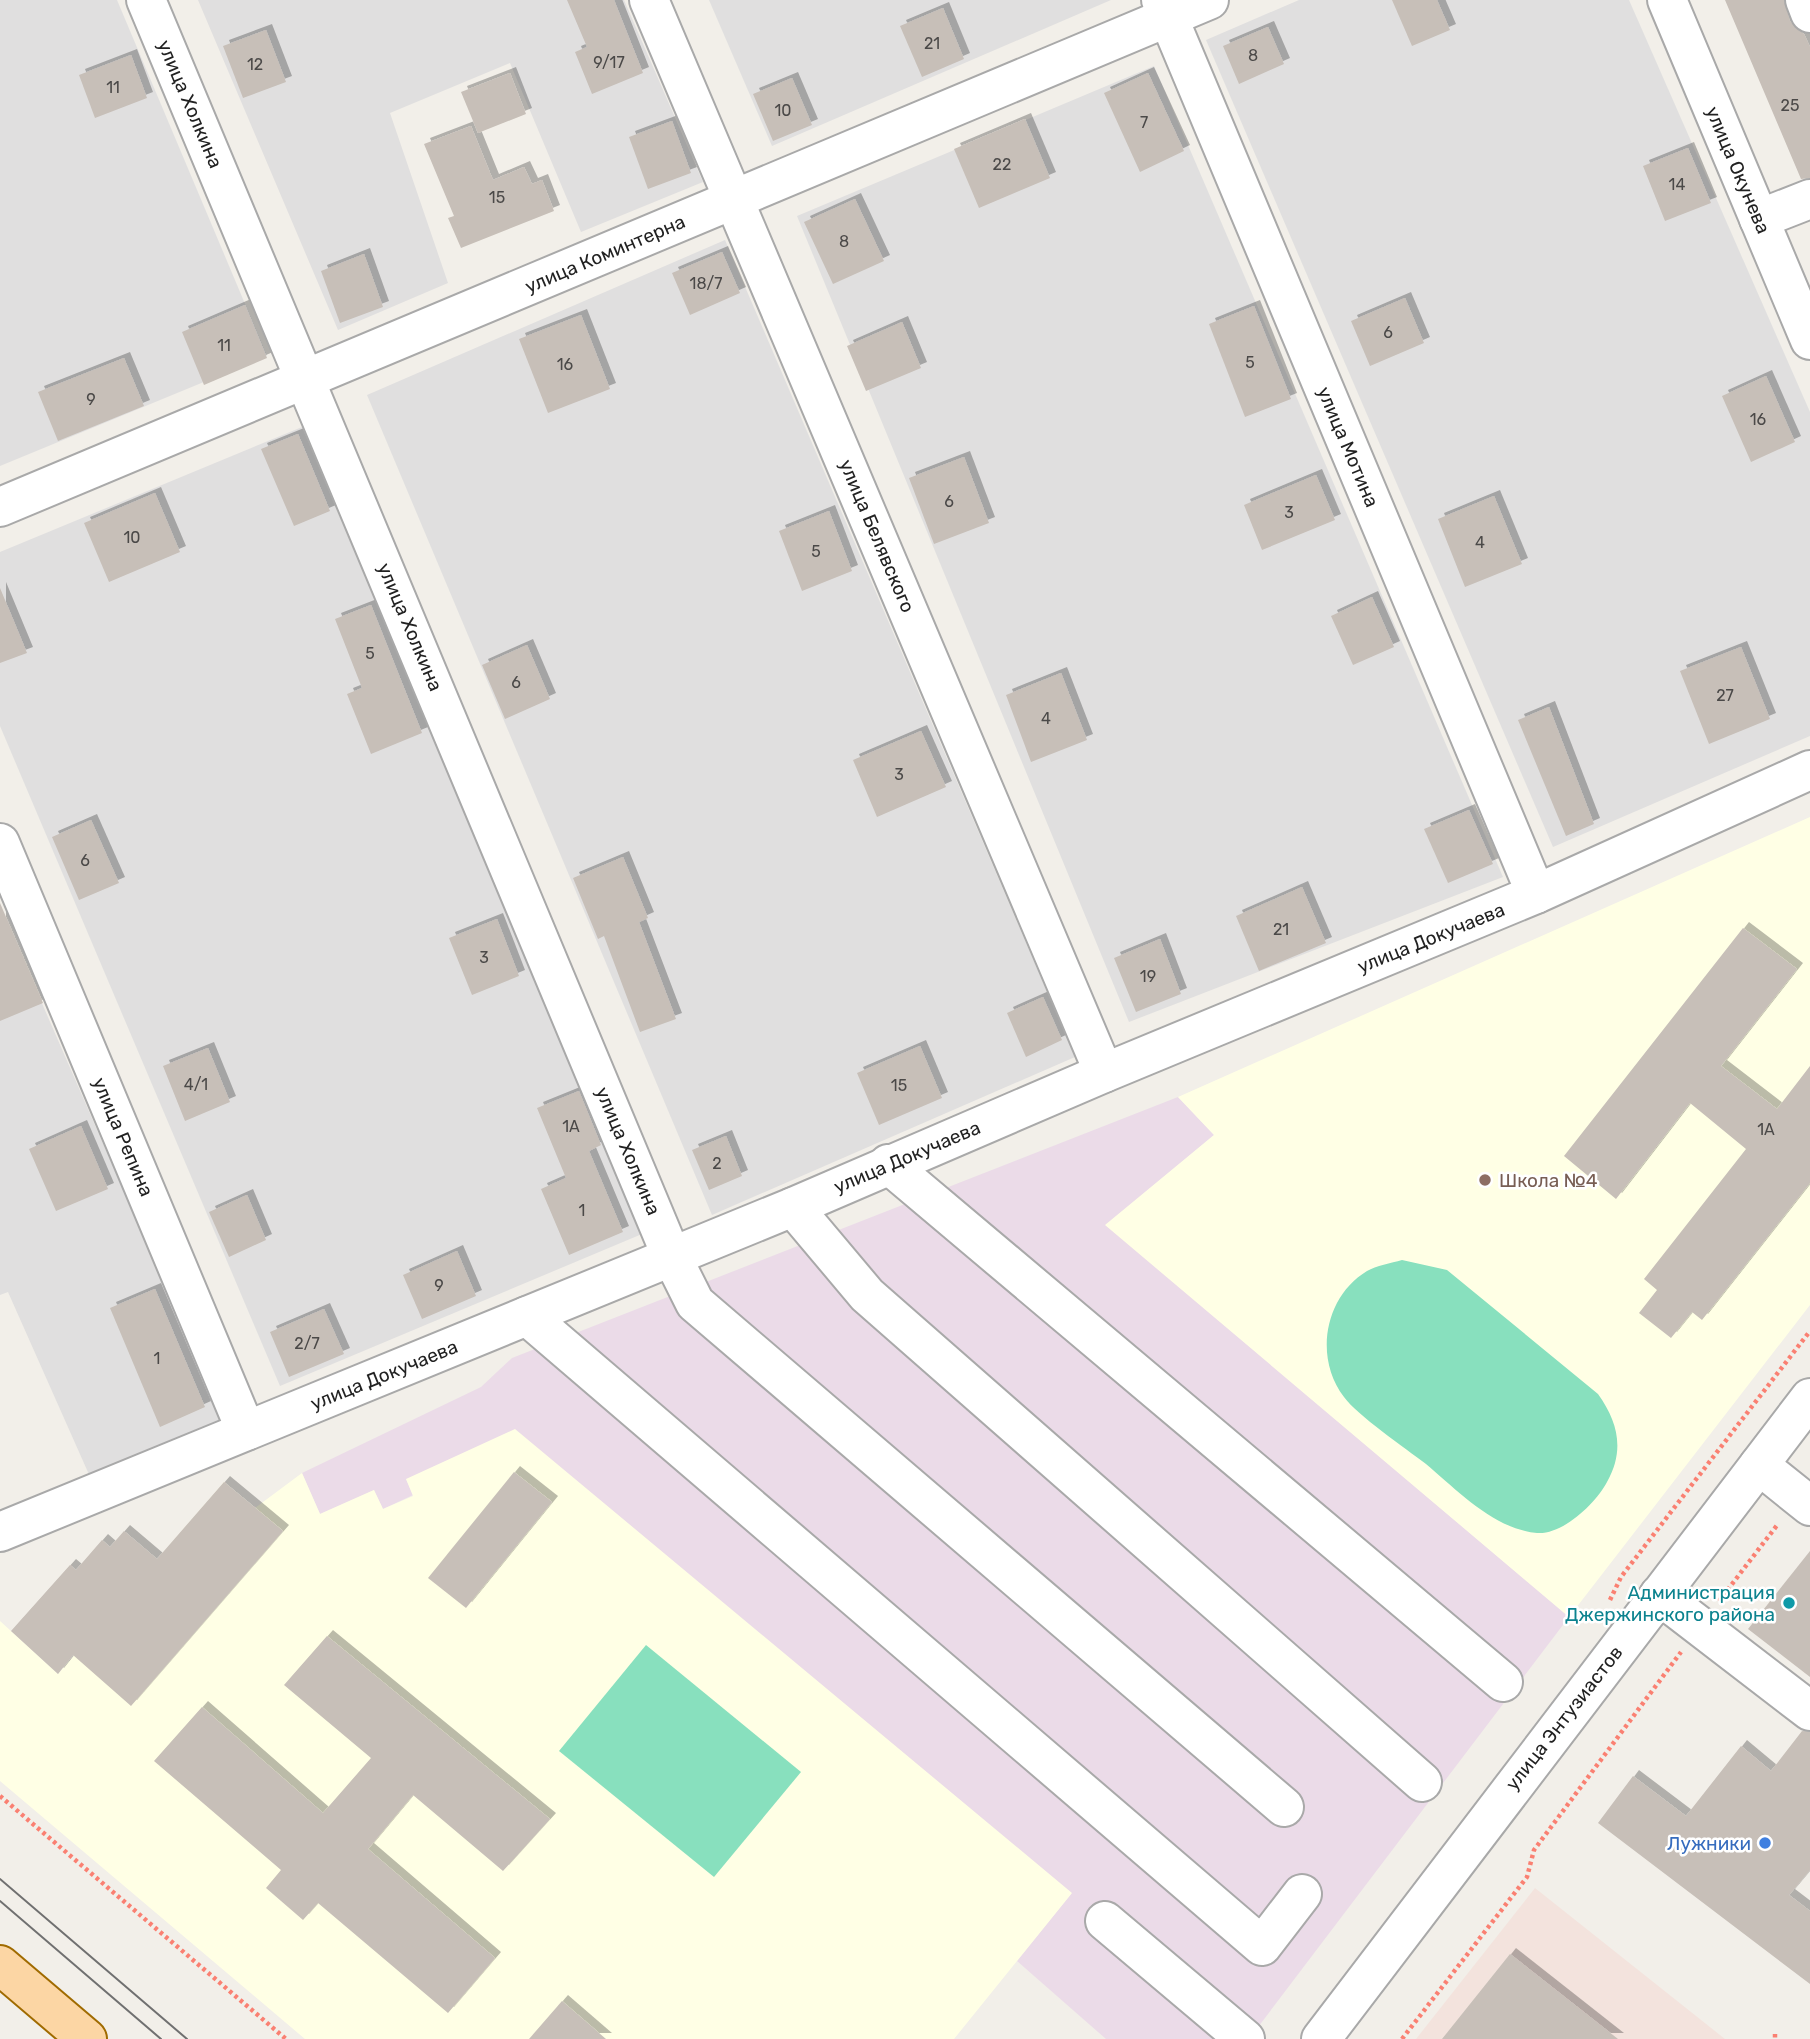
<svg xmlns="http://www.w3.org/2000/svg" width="1810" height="2039" font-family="Rubik,sans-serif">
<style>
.residential{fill:#e0dfdf}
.industrial{fill:#ebdbe8}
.education{fill:#ffffe5}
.military{fill:#f3e3dd}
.pitch{fill:#88e0be}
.building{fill:#c7bfb8;filter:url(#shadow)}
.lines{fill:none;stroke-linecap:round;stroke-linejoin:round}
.minor-casing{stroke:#a9a9a9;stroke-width:42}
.major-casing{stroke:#a06b00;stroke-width:42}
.path{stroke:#fa8072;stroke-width:4.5;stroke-dasharray:3.5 3.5;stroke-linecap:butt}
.minor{stroke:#fff;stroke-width:38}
.major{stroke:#fcd6a4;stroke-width:38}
.tram{stroke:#707070;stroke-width:2}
.education-dot{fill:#8d6e63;stroke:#fff;stroke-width:2.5}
.culture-dot{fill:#0f9aa8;stroke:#fff;stroke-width:2.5}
.shop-dot{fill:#3f7fe0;stroke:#fff;stroke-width:2.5}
.labels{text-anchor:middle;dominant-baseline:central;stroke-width:5;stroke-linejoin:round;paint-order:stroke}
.number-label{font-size:16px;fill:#4b4948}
.street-label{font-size:19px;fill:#222;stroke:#fff}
.education-label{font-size:19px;fill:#785e54;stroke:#fff;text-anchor:start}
.culture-label{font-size:19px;fill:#0d838f;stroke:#fff;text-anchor:end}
.shop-label{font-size:19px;fill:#366cbe;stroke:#fff;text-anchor:end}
</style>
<defs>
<filter id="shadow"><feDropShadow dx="6" dy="-6" stdDeviation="0" flood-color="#0004"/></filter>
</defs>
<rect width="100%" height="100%" fill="#f2efe9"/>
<g class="residential">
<polygon points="0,0 117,0 267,356 0,466"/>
<polygon points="198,0 624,0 703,182 581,232 510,63 390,113 448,283 338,330"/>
<polygon points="709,0 1111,0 772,146"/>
<polygon points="1299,0 1629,0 1810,412 1810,736 1553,847 1206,40"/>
<polygon points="1154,66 1503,877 1129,1022 797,216"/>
<polygon points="725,240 1075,1057 712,1215 367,395"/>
<polygon points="302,427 642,1234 280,1386 0,726 0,552"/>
<polygon points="0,907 223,1419 91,1479 8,1292 0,1295"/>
</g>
<polygon class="industrial" points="1178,1097 1214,1135 1106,1225 1569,1617 1249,2039 1106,2039 1017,1961 1071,1894 406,1479 413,1495 383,1509 374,1490 320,1514 302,1473 481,1387 512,1358"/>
<g class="education">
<polygon points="1810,817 1810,1305 1569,1617 1105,1225 1214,1135 1178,1097"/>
<polygon points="515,1429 1072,1893 954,2039 305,2039 0,1781 0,1621 58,1674 224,1482 255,1508 302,1473 320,1514 374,1490 383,1509 413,1496 406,1479"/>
</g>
<polygon class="military" points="1535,1888 1725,2039 1416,2039"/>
<g class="pitch">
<path d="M1402 1260 1447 1270 1598 1394C1618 1422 1625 1450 1607 1482 1596 1503 1563 1535 1537 1533 1494 1529 1458 1491 1426 1464 1405 1448 1357 1415 1344 1397 1314 1358 1324 1297 1367 1271 1376 1266 1391 1263 1402 1260Z"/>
<polygon points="646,1645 801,1772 714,1877 559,1751"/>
</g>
<g class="building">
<polygon points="567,0 614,0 643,73 592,94 575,52 587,47"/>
<polygon points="1392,0 1437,0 1450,30 1412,46"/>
<polygon points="1725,0 1784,0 1790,21 1804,34 1810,47 1810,178 1801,179"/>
<polygon points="943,8 964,59 922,77 900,26"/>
<polygon points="1268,27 1284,64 1239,84 1223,46"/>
<polygon points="266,30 286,82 243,98 223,46"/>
<polygon points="131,55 147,98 95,118 79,75"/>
<polygon points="510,73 526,114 478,133 461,92"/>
<polygon points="1148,73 1184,151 1140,172 1104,93"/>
<polygon points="792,78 812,125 773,141 753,94"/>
<polygon points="1025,119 1050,178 979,208 954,149"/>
<polygon points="672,121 691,173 648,189 629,137"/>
<polygon points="471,126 493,180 524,167 532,184 542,180 554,211 461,248 448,218 454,216 424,144"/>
<polygon points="1688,148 1711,203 1665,221 1643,166"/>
<polygon points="855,199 884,261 833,284 804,222"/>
<polygon points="722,252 740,293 690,315 672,273"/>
<polygon points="364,254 383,307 340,323 321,271"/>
<polygon points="1405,298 1424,343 1370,366 1351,321"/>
<polygon points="245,305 267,358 204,385 182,332"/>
<polygon points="1254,306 1291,399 1245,417 1209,324"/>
<polygon points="581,315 610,389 548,413 519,339"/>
<polygon points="902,322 921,368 866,391 847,346"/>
<polygon points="124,358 144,406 58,441 38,392"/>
<polygon points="1766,376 1795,442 1751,462 1722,396"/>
<polygon points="298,434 330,511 294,526 261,449"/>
<polygon points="964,457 989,523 934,544 909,478"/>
<polygon points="1316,475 1335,520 1262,550 1244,505"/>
<polygon points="155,493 180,552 109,582 84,523"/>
<polygon points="1494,496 1522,564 1465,587 1438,519"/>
<polygon points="829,511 852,571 802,591 779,531"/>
<polygon points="0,588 27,653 0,663"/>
<polygon points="1372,597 1394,647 1353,665 1331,616"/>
<polygon points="371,605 422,733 371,754 347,694 362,688 335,619"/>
<polygon points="527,645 550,699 505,719 482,665"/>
<polygon points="1741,647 1770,719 1709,744 1680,671"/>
<polygon points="1061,673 1087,740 1031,762 1006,695"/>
<polygon points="1549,707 1594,824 1566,836 1518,720"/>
<polygon points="921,731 946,787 877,817 853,760"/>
<polygon points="1469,810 1493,864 1448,883 1424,829"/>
<polygon points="91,820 119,883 79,900 52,837"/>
<polygon points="623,857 648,918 639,922 676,1019 640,1032 604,936 598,939 573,878"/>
<polygon points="1302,887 1326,943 1259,971 1236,916"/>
<polygon points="0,903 43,1003 0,1021"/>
<polygon points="497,919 519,976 472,995 449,938"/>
<polygon points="1743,928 1797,969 1721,1066 1777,1109 1810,1066 1810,1183 1702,1320 1692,1312 1671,1338 1639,1313 1657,1290 1644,1279 1746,1149 1690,1103 1616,1199 1564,1156"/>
<polygon points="1160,939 1181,994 1136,1012 1114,958"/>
<polygon points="1043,997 1062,1040 1026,1057 1007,1013"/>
<polygon points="920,1046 942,1098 879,1125 857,1073"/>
<polygon points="208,1048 230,1102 185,1121 163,1066"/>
<polygon points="579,1091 601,1145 589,1151 623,1232 569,1255 541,1189 566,1178 537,1108"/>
<polygon points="81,1126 108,1189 56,1211 29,1149"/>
<polygon points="726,1136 742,1176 709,1190 692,1150"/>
<polygon points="247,1195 266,1240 229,1257 209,1212"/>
<polygon points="457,1251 476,1296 422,1319 403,1275"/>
<polygon points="155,1289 205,1407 160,1427 110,1308"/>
<polygon points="324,1309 344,1354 289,1377 270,1332"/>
<polygon points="514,1472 552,1502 466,1608 428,1578"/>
<polygon points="224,1482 283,1531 131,1706 73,1655 58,1674 11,1631 70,1565 76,1570 102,1540 110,1547 124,1531 157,1559"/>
<polygon points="1810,1551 1810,1677 1748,1629"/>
<polygon points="327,1636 550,1819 503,1871 413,1795 368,1849 495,1958 448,2013 318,1903 303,1920 266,1888 281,1870 154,1761 202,1707 323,1813 371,1758 284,1685"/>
<polygon points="1802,1731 1810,1732 1810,1870 1789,1895 1810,1911 1810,1984 1598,1823 1633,1776 1686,1816 1741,1746 1771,1771"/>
<polygon points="1510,1954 1618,2039 1442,2039"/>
<polygon points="562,2001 606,2039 529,2039"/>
</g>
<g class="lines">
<g class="minor-casing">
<g id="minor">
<polyline points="146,0 671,1255 695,1303 1284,1807"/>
<polyline points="649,0 1104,1073"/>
<polyline points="1161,0 1536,894"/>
<polyline points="1667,0 1810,340"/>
<polyline points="1805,0 1810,13"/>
<polyline points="1759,219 1810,199"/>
<polyline points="0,507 1209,0"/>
<polyline points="0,843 246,1431"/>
<polyline points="888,1164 1503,1682"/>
<polyline points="793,1207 867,1295 1422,1782"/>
<polyline points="527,1316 1262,1946 1302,1894"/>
<polyline points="1759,1465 1810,1506"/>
<polyline points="0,1532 793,1207 1104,1073 1536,894 1810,770"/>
<polyline points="1659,1595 1810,1711"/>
<polyline points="1105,1921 1245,2039"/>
<polyline points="1321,2039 1810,1398"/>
</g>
</g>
<g class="major-casing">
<polyline id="major" points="0,1965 87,2039"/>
</g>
<g class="path">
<polyline points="1610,1600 1621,1577 1810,1331"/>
<polyline points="1719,1601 1778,1524"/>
<polyline points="0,1796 286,2039"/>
<polyline points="1775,2034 1775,2039"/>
<polyline points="1402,2039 1527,1877 1534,1850 1681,1652"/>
</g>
<use href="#minor" class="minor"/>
<use href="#major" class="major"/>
<g class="tram">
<polyline points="0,1879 187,2039"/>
<polyline points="0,1901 161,2039"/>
</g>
</g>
<circle class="education-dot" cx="1485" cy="1180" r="7"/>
<circle class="culture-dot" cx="1789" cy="1603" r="7"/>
<circle class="shop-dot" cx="1765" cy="1843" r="7"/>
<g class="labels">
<g class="number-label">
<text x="932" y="43">21</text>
<text x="1253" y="55">8</text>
<text x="609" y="62">9/17</text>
<text x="255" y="64">12</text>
<text x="113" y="87">11</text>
<text x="1790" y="105">25</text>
<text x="783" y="110">10</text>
<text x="1144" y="122">7</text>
<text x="1002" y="164">22</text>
<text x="1677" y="184">14</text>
<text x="497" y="197">15</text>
<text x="844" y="241">8</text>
<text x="706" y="283">18/7</text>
<text x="1388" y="332">6</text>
<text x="224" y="345">11</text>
<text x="1250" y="362">5</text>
<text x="565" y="364">16</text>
<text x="91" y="399">9</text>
<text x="1758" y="419">16</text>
<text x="949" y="501">6</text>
<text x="1289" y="512">3</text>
<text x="132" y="537">10</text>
<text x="1480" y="542">4</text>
<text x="816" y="551">5</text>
<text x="370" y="653">5</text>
<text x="516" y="682">6</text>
<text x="1725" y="695">27</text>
<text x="1046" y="718">4</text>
<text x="899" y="774">3</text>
<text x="85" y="860">6</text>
<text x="1281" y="929">21</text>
<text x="484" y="957">3</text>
<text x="1148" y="976">19</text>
<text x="196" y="1084">4/1</text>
<text x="899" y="1085">15</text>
<text x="571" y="1126">1А</text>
<text x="1766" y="1129">1А</text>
<text x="717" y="1163">2</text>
<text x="582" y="1210">1</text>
<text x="439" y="1285">9</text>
<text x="307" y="1343">2/7</text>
<text x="157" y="1358">1</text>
</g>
<g class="street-label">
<text transform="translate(190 104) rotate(67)">улица Холкина</text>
<text transform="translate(1738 170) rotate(67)">улица Окунева</text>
<text transform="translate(605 254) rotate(-23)">улица Коминтерна</text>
<text transform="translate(1348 447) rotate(67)">улица Мотина</text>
<text transform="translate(877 536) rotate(67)">улица Белявского</text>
<text transform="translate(410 627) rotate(67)">улица Холкина</text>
<text transform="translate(1431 938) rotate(-22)">улица Докучаева</text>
<text transform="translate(123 1137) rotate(67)">улица Репина</text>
<text transform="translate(628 1151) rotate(67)">улица Холкина</text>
<text transform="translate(907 1157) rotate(-23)">улица Докучаева</text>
<text transform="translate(384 1375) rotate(-22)">улица Докучаева</text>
<text transform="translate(1564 1718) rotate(-52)">улица Энтузиастов</text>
</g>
<g class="education-label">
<text x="1499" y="1180">Школа №4</text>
</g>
<g class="culture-label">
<text x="1775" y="1592">Администрация<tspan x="1775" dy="22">Джержинского района</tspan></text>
</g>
<g class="shop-label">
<text x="1751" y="1843">Лужники</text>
</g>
</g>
</svg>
